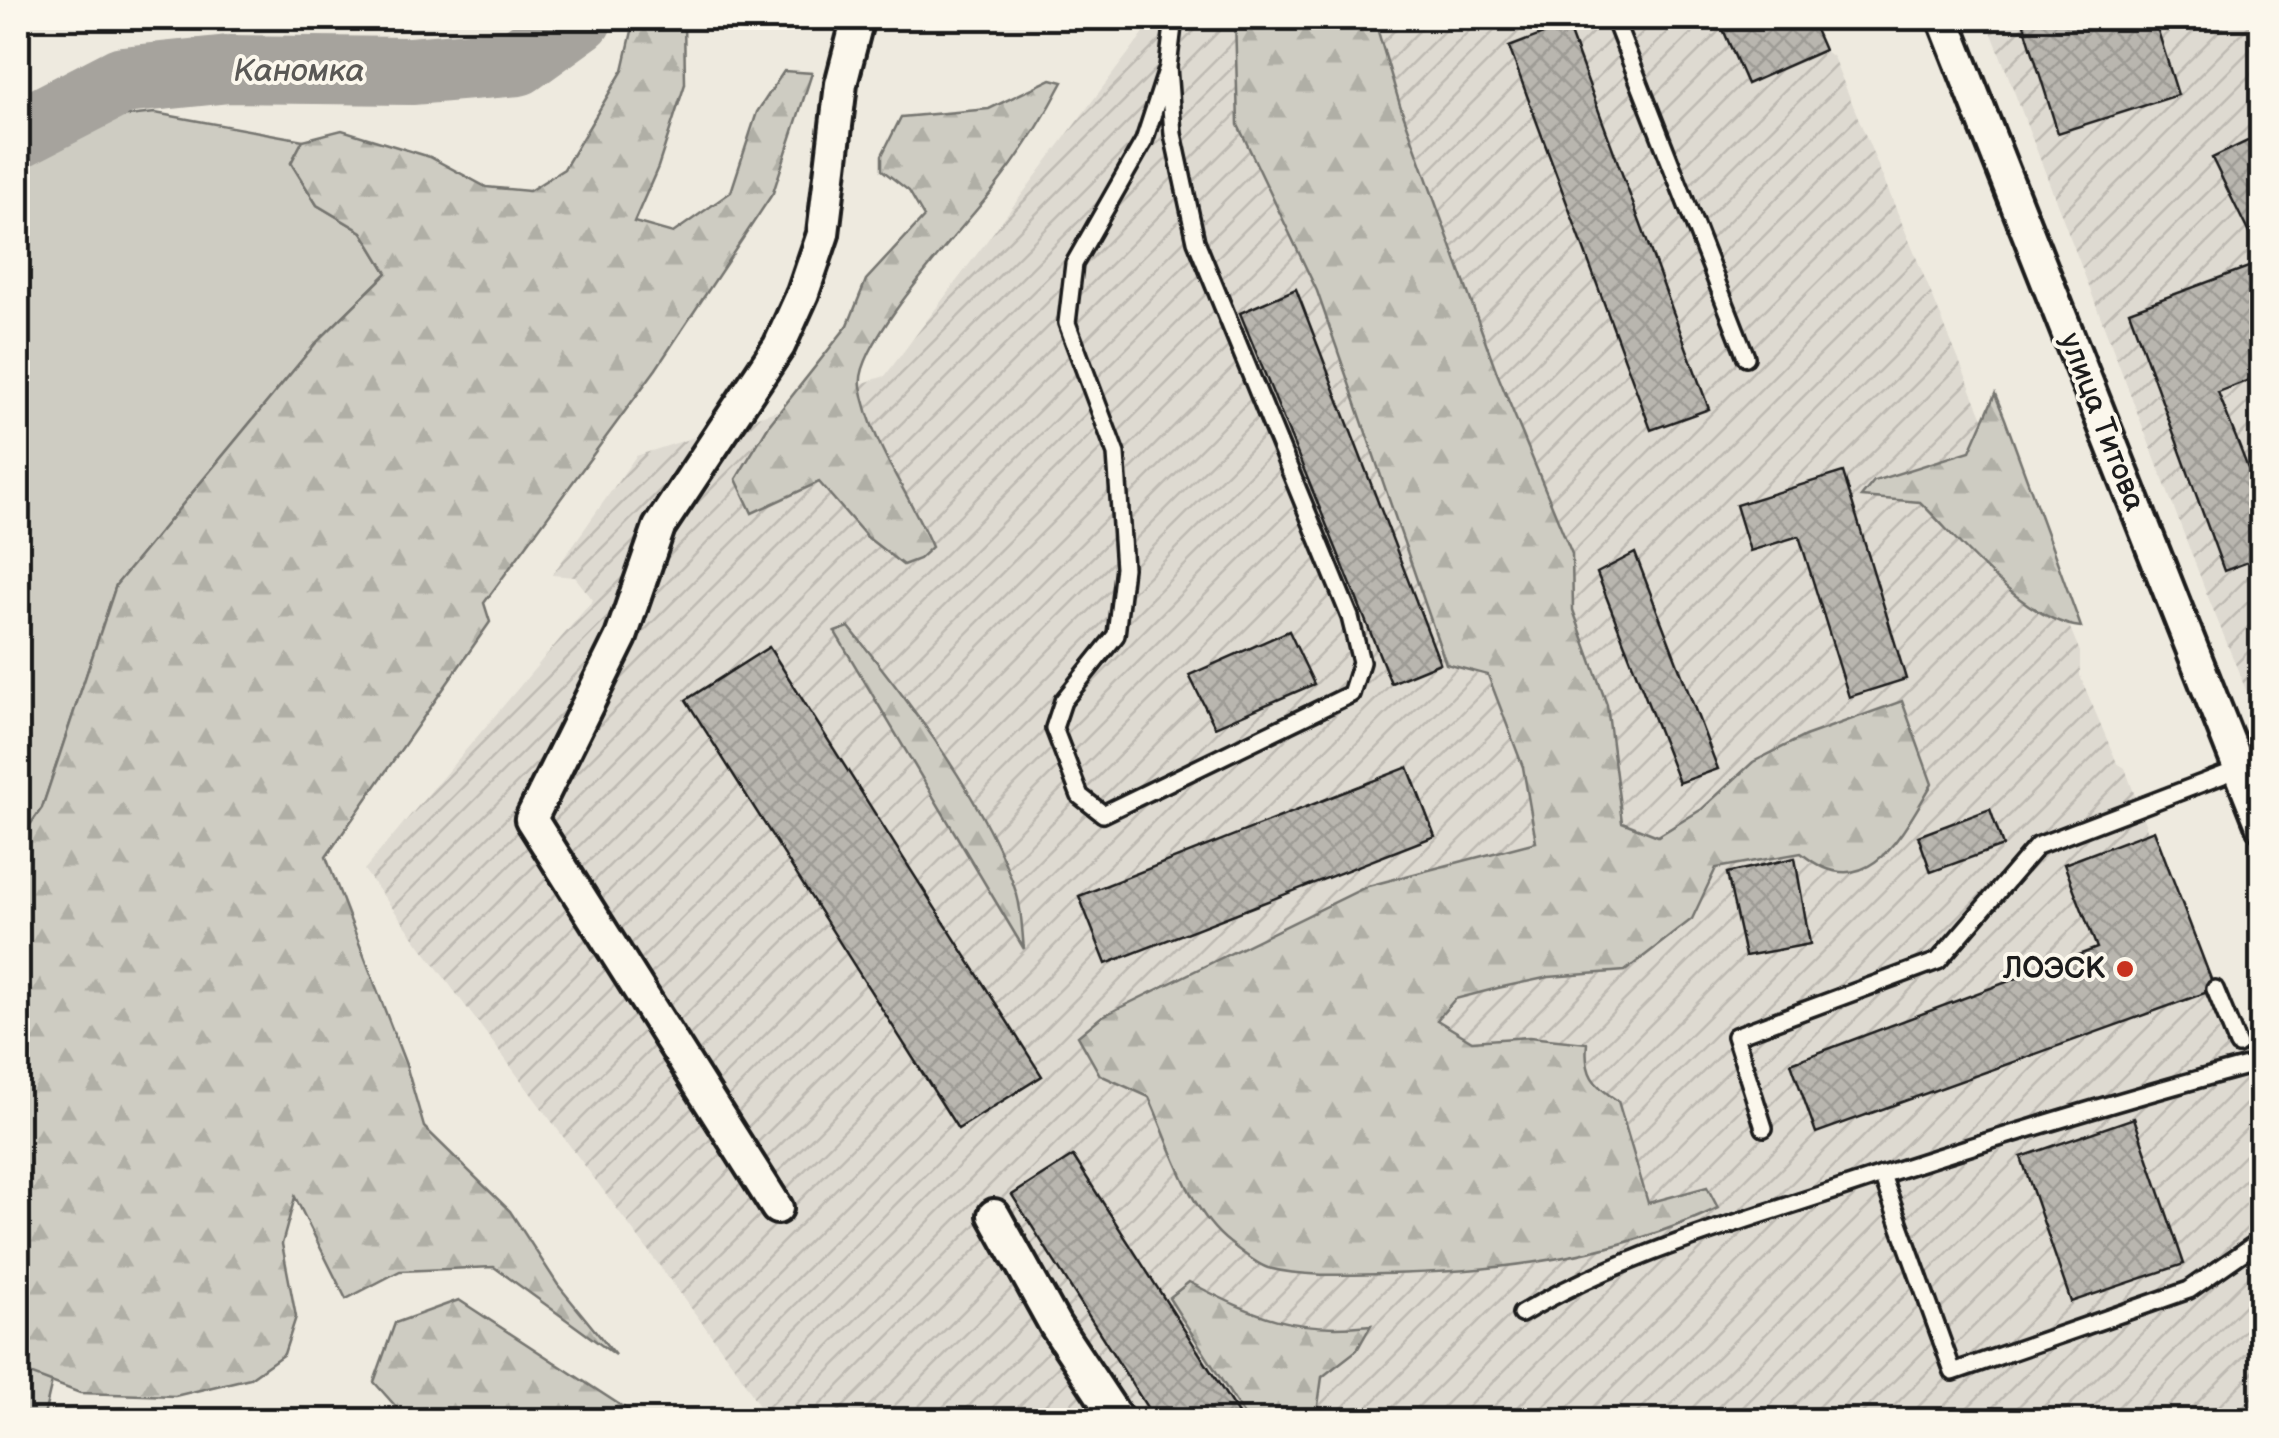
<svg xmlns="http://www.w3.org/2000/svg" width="2279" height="1438" font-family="'Balsamiq Sans',sans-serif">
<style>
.industrial{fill:url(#industrial-furrows)}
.grass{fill:#ceccc2;stroke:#75746f;stroke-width:2.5}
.forest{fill:url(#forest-firs);stroke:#75746f;stroke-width:2.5}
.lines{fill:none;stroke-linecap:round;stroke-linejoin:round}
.river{stroke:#a6a39d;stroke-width:68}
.building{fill:url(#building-cross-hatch);stroke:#1c1c1c;stroke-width:2.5}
.service-casing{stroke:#1c1c1c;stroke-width:22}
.minor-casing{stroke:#1c1c1c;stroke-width:38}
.service{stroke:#fbf7ec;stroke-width:15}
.minor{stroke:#fbf7ec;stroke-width:30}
.poi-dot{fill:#c8321e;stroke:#fbf7ec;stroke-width:4}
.labels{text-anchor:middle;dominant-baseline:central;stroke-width:8;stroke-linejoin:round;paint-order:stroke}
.street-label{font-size:30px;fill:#1c1c1c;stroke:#fbf7ec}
.poi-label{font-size:30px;font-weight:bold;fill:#1c1c1c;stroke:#fbf7ec;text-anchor:end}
.water-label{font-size:32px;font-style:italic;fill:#5a5956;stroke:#fbf7ec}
</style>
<defs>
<pattern id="industrial-furrows" width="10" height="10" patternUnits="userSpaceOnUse" patternTransform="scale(2.5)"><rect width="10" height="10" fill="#dedad1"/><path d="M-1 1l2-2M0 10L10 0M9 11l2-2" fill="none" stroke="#bebab3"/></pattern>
<pattern id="forest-firs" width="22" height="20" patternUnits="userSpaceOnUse" patternTransform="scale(2.5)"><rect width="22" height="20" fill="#ceccc2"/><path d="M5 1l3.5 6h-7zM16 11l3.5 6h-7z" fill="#b0afa6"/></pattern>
<pattern id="building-cross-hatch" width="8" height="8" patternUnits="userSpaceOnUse" patternTransform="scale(2.5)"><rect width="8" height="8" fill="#b9b6af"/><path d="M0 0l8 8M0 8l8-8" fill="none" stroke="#9e9c96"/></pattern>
</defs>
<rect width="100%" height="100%" fill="#eeeadf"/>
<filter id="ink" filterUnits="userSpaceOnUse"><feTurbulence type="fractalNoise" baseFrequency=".01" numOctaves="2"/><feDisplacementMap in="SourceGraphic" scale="20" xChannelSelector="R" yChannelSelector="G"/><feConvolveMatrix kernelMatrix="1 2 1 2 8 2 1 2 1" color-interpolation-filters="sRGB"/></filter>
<g filter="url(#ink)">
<g class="industrial">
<polygon points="1155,18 1811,18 1824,50 1833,57 2080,652 2080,676 2117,763 2125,768 2148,832 2154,830 2238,1045 2261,1120 2261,1420 767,1420 738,1371 364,870 593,600 575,577 552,575 636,456 885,376"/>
<polygon points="1986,18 2261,18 2261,727 2208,597"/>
</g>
<g class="grass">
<polygon points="155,113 303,140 291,163 317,205 362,232 387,273 316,343 116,585 42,808 18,842 18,161 74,122"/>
<polygon points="18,1368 52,1382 43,1420 18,1420"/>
</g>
<g class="forest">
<polygon points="635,18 684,18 685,84 658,167 634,222 673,233 731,192 757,112 784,71 812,73 773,193 656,369 484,603 490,622 326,857 406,1065 424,1127 510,1211 558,1285 615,1355 494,1267 400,1271 346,1299 295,1197 282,1244 296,1317 284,1354 250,1378 175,1396 80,1393 19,1370 18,842 42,808 116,585 316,343 387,273 362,232 317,205 291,163 303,140 342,130 430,157 486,187 529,191 564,169 623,70"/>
<path d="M1235 18H1374L1400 105 1497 373 1572 554 1573 610 1607 705 1622 822 1658 836 1702 809 1753 762 1805 736 1902 701 1932 784C1902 834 1867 908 1801 853L1716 868 1692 919 1625 971 1549 977 1498 988 1455 999 1437 1020 1472 1041 1529 1037 1587 1043C1584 1074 1593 1085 1618 1101L1648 1203 1707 1187 1718 1208C1611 1258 1499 1272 1383 1274 1347 1275 1303 1277 1268 1268 1256 1264 1240 1251 1230 1243 1188 1211 1170 1143 1149 1097L1100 1075 1078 1036 1101 1017 1368 886 1536 842 1523 767 1488 675 1446 664 1317 291 1238 125Z"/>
<path d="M1051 79 1063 82C1043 121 1019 157 992 191 965 226 854 344 861 386 871 445 909 492 932 547L919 559 903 565 867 537 819 482 752 513 736 479 769 425 848 325 866 280 924 217 909 191 882 170V155L901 117 989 109Z"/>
<path d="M1995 394 2005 419 2081 627C2023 621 1961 542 1920 502L1861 497 1874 481 1970 451Z"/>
<path d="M849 627C909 701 988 804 1017 895 1022 912 1022 932 1024 949L835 632Z"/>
<path d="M1189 1282C1257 1317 1293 1333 1371 1325L1357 1350 1322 1377 1316 1420H1247L1169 1298Z"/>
<polygon points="459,1300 643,1420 408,1420 374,1382 395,1323"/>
</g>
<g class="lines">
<polyline class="river" points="18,134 123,80 229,69 411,71 518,62 579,18"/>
</g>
<g class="building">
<polygon points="1718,18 1810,18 1824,50 1747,84"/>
<polygon points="2022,18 2154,18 2178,95 2058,133"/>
<polygon points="1567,25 1709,409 1651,430 1509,47"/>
<polygon points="2262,134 2262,260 2212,158"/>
<polygon points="2262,262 2262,375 2218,392 2262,504 2262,557 2224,571 2129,311"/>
<polygon points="1296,289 1440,663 1391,683 1240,313"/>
<polygon points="1843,472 1906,679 1849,697 1799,536 1750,551 1736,505"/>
<polygon points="1635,553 1718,769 1679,783 1597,573"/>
<polygon points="1289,631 1314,684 1215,727 1189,675"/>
<polygon points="769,647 1042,1076 958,1129 686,700"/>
<polygon points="1408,767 1435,836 1106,964 1079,896"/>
<polygon points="1990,809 2003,846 1931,872 1918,836"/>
<polygon points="2154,830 2211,979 2205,993 1816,1133 1791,1063 2097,948 2064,864"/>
<polygon points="1795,858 1810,944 1745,956 1727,873"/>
<polygon points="2134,1118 2184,1264 2071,1302 2021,1157"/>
<polygon points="1073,1156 1242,1420 1155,1420 1012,1195"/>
</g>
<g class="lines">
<g class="service-casing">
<g id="service">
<polyline points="1614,18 1746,357"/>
<polyline points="1168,67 1173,134 1196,241 1350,617 1361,662 1351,694 1103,814 1080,796 1054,728 1063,701 1116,635 1124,568 1116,454 1067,323 1074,264 1144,141 1168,67 1174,18"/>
<polyline points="2215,989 2238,1045"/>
<polyline points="1764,1128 1735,1036 1938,961 2037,846 2239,769"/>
<polyline points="1882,1175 1953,1372 2189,1290 2262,1239"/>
<path d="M1521 1314C1616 1258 1720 1228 1824 1194 1969 1146 2114 1101 2262 1062"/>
<polyline points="2248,1420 2262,1416"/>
</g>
</g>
<g class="minor-casing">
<g id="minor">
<polyline points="1943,18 2262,826"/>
<polyline points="777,1208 531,819 621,637 659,527 779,346 803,293 823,234 841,84 858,18"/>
<polyline points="994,1215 1055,1325 1118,1420"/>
</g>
</g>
<use href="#service" class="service"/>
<use href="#minor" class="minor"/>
</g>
</g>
<circle class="poi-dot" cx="2125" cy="969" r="10"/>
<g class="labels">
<g class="street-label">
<text transform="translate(2102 422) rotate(69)">улица Титова</text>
</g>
<g class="poi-label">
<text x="2105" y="969">ЛОЭСК</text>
</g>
<g class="water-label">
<text x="299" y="71">Каномка</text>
</g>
</g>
<rect width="2279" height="1438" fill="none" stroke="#fbf7ec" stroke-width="60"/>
<rect x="30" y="30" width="2219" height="1378" fill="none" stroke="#1c1c1c" stroke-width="4" filter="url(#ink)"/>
</svg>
